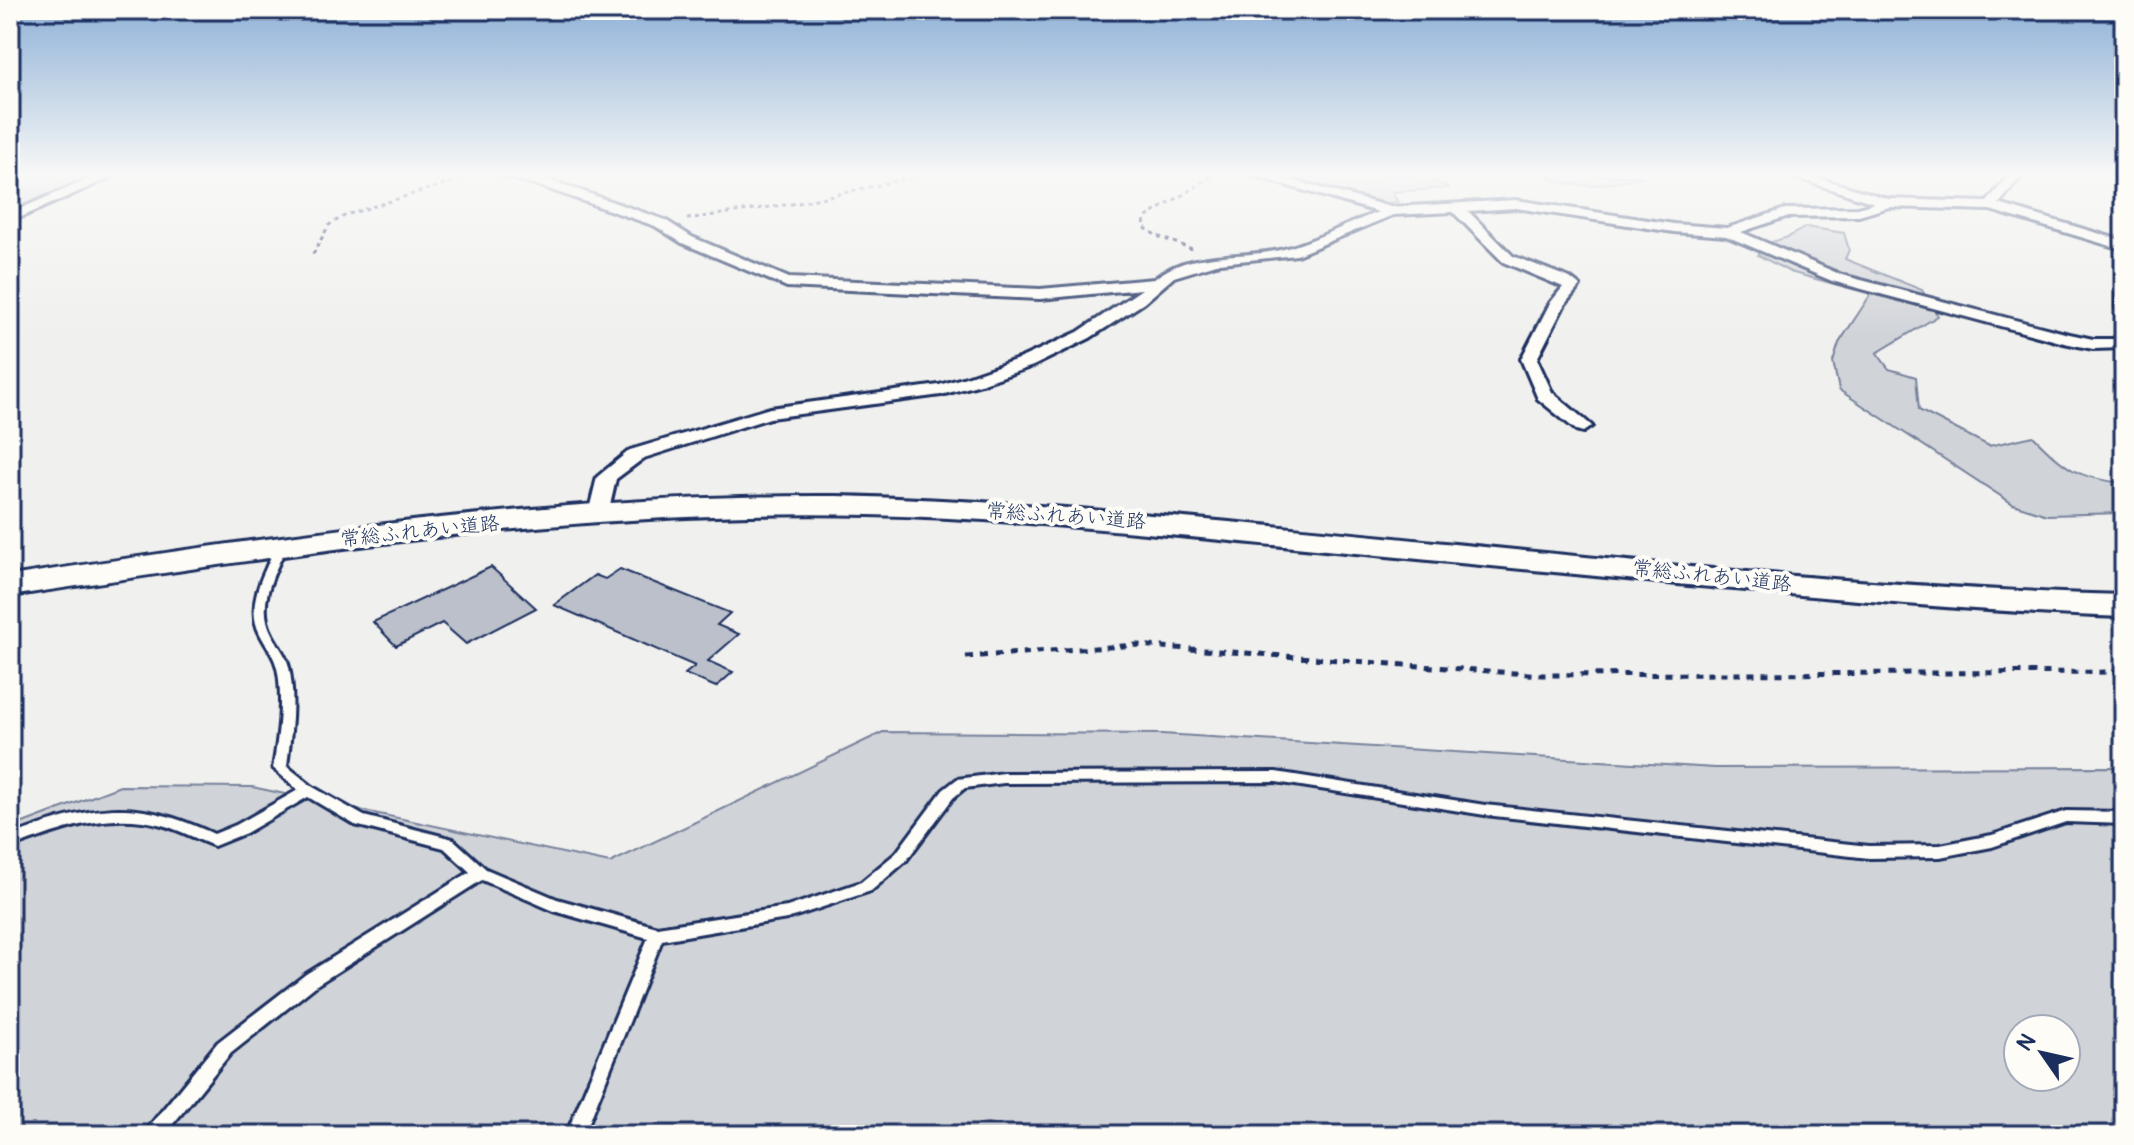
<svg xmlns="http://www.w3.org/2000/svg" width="2134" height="1145" font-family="Pangolin,'Klee One',sans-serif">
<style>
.green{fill:#d0d3d8;stroke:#76819b;stroke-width:2;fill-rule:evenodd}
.building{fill:#bbc0ca;stroke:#1b2f5e;stroke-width:2}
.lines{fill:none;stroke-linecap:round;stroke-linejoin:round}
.lane-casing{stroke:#1b2f5e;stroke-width:6}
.street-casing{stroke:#1b2f5e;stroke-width:6}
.secondary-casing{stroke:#1b2f5e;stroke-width:6}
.path-far1{stroke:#1b2f5e;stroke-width:3;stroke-dasharray:4 4;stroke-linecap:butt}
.path{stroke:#1b2f5e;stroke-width:5;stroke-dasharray:7 7;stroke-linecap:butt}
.lane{fill:#fdfcf7;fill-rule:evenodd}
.street{fill:#fdfcf7;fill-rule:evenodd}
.secondary{fill:#fdfcf7;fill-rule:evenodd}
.labels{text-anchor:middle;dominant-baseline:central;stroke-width:8;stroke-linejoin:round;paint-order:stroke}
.street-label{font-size:20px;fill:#1b2f5e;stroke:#fdfcf7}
</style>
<rect width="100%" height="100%" fill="#f0f0ee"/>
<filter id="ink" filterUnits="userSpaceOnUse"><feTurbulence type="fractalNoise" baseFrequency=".0125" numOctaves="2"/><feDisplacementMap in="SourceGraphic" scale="16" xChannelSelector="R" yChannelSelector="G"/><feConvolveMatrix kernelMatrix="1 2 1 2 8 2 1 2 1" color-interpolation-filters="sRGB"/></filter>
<g filter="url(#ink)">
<g class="green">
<polygon points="10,176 92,176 10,212"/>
<polygon points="1288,176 1424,176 1450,188 1392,192 1398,202 1382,203"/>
<path d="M1546 176H1645C1613 183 1576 193 1546 176Z"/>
<path d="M1806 227 1844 233 1849 250 1845 259 1922 290 1938 316 1877 353 1889 369 1916 377 1919 410 1989 446 2033 436C2066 469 2076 478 2124 483V513L2047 515 2013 504 1839 390 1833 362 1839 343 1871 294 1790 272 1758 255 1765 244 1788 237Z"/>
<path d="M883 732 1162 734 1715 768 2124 767V1135H10V828L120 786 252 787 610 863ZM2018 1029H2066V1077H2018Z"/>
</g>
<g class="building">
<polygon points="491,567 536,608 466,644 442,623 396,646 373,622"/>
<polygon points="620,569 730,613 717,625 739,634 708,661 733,672 716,687 685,674 695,666 554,605 595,575 605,579"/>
</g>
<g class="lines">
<g class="lane-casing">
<path id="lane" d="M282 543 287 546C274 573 256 605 272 634 278 646 286 654 289 667 296 700 291 733 287 766L313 787 364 816 453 839 486 869 557 899 657 927 787 907 861 882 896 853 943 790 957 779 1004 773 1276 772 1485 805 1869 846 1940 845 1992 835 2066 811 2124 812V824L2066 822 1992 847 1940 857 1869 858 1485 815 1276 782 1004 783 965 788 953 798 906 861 871 891 787 919 662 940 584 1135H566L648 938 554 911 482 880 318 984 230 1054 164 1135H144L147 1129 218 1042 306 974 470 872 444 848 355 825 308 797 246 833 214 846C196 839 180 830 162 825 108 810 60 830 10 848V836C92 805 132 796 214 834L236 825 298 790 273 768C278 739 282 710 279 680 277 658 270 653 260 634 249 613 256 589 266 568 270 559 274 548 282 543Z"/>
</g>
<g class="street-casing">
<g id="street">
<polygon points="96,176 114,176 10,222 10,213"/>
<path d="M502 176 541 177 665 220 692 237 789 278 1040 289 1154 279C1193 247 1247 261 1291 247 1321 238 1349 223 1378 212L1255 176H1277L1391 207 1516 200 1674 224 1727 228 1785 209 1858 208 1874 203 1791 176H1812L1889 199 1987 202 2008 176H2021L1999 204 2124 241V250L1990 210 1889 207 1859 216 1786 217 1741 232 1842 275 2065 333 2093 339H2114L2118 333 2124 331V348L2093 349 2064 343 1832 281 1726 236 1674 232 1516 208 1468 211 1513 256 1570 278 1580 286 1565 304 1537 359 1552 392 1592 426 1583 432 1576 430 1538 399 1521 359 1550 303 1563 287 1503 262 1453 212 1393 215 1297 255 1220 263 1174 277 1144 303 1090 338 1033 366 981 384 941 395 770 418 644 458 616 479 608 514 598 520 588 514 597 477 630 450 770 408 939 385 969 376 1021 358 1078 332 1142 289 1040 299 787 287 682 243 655 226 534 184Z"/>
<polygon points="2124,289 2124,313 2116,308 2116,294"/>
</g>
</g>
<g class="secondary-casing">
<path id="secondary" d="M836 496C975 499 1112 511 1251 524 1541 551 1832 587 2124 595V617C1978 612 1833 598 1688 585 1543 571 1397 557 1252 543 1125 531 998 518 869 515 581 508 294 553 10 596V576C283 535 559 494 836 496Z"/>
</g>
<g class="path-far1">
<polyline points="687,219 798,203 918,176"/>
<polyline points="1192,249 1157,236 1144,227 1145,218 1213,176"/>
<polyline points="313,254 329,225 346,215 470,176"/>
</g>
<polyline class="path" points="966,657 1136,645 1542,675 2124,672"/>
<use href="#lane" class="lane"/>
<use href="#street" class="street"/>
<use href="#secondary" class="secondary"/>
</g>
</g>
<linearGradient id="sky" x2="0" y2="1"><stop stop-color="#8eb1d7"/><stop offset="0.52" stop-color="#f8f8f7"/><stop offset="1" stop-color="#f8f8f7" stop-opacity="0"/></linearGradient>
<rect width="2134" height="337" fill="url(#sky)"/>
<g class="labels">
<g class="street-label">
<text transform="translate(1066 516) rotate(4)">常総ふれあい道路</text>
<text transform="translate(420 531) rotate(-6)">常総ふれあい道路</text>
<text transform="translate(1712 576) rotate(6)">常総ふれあい道路</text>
</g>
</g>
<rect width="2134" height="1145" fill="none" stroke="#fdfcf7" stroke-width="40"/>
<rect x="20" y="20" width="2094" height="1105" fill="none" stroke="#1b2f5e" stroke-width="3" filter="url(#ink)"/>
<g transform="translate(2042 1053) rotate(304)"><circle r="38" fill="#fdfcf7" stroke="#a3aaba" stroke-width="2"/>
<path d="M0-6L14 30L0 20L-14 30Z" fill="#1b2f5e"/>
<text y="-12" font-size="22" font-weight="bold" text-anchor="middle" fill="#1b2f5e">N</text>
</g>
</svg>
